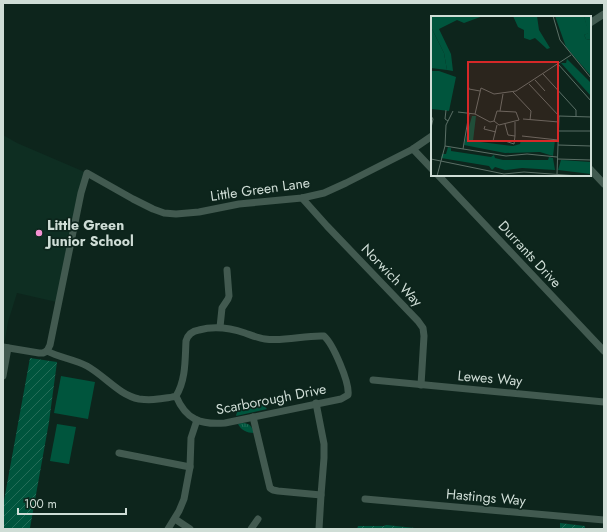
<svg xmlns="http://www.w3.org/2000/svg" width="607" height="532" font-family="Jost,sans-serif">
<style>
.built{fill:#0e2e22}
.grass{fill:url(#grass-tufts)}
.park{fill:#00553d}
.garden{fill:url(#garden-furrows)}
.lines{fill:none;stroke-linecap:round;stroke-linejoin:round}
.street{stroke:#425a50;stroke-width:7}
.poi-dot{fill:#f591d2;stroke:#0d251c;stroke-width:1.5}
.labels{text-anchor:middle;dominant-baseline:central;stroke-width:3.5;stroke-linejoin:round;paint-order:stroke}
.street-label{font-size:14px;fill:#cfddd6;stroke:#0d251c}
.poi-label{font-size:14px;font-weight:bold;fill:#cfddd6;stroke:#0d251c;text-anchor:start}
.inset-road{fill:none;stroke:#5b6f66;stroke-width:1}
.view{fill:#d62828;fill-opacity:0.15;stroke:#d62828;stroke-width:2}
.inset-edge{fill:none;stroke:#cfddd6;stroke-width:2}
</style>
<defs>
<pattern id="grass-tufts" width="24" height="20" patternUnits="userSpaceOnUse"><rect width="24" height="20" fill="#00553d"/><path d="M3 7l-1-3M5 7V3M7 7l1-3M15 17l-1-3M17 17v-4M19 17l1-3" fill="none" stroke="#246d58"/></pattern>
<pattern id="garden-furrows" width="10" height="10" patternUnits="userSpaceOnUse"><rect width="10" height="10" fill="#00553d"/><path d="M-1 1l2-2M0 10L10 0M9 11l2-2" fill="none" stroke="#246d58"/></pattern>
</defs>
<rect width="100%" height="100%" fill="#0d251c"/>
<polygon class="built" points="3,135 17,143 87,173 61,303 17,293 8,322 5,340 3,340"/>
<g class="grass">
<path d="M254 400 262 404 267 409 236 416C238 406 244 402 254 400Z"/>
<path d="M242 423C250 423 252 427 254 433 247 433 241 430 238 424Z"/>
</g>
<g class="park">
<polygon points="61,376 95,382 88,419 54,413"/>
<polygon points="57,424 76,427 69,464 50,461"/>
</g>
<g class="garden">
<polygon points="30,358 57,362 49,422 30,528 34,529 3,529 3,506"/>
<polygon points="560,523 585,526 585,529 560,529"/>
<polygon points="386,525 415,528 417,529 357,529 358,526 384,526"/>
</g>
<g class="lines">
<g class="street">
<polyline points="590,23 604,14"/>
<polyline points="413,149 432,169"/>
<polyline points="590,169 604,184"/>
<polyline points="438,175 604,351"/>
<polyline points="302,198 327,226 418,321 423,328 424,336 421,385"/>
<polyline points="220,327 222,308 228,299 229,296 227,270"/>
<polyline points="3,347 39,353 43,353 47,351"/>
<path d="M47 351C60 358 74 359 87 366 105 376 119 395 139 399 146 400 152 400 158 399 164 398 170 398 176 396 186 380 185 359 186 341 188 334 192 331 199 330 214 326 230 328 245 333 251 335 258 338 265 339 284 342 305 335 324 336 333 344 350 383 348 395L341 399 225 423C201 425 186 420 176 396"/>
<polyline points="47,351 50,345 81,193 87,173 133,199 153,209 164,213 176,214 199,212 239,204 302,198 324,193 346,183 413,149 432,136"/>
<polyline points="3,376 8,348"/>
<polyline points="373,380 604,402"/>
<polyline points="253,417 270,488 273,490 278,491 321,495 324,458 324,444 316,403"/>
<polyline points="119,453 190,467"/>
<polyline points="365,499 604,520"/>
<polyline points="175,519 190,529"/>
<polyline points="168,529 179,511 184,499 190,467 191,438 197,420"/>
<polyline points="251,529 258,519"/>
<polyline points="319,529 321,495"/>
</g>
</g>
<circle class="poi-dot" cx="39" cy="233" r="4"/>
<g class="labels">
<g class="street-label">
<text transform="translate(260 189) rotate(-8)">Little Green Lane</text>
<text transform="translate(530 254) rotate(47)">Durrants Drive</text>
<text transform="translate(392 275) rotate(46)">Norwich Way</text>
<text transform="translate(490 378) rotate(5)">Lewes Way</text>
<text transform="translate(271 399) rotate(-11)">Scarborough Drive</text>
<text transform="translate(486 497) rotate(5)">Hastings Way</text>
</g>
<g class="poi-label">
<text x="47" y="225">Little Green<tspan x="47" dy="16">Junior School</tspan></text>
</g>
</g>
<g transform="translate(431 16)">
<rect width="160" height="160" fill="#0d251c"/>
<path d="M153 0H160V24L155 23 153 19 157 17ZM0 11 13 37 16 54 0 52Z" fill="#00553d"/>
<path d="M4 0H52L33 7 26 4 8 13 20 38 22 55 16 54 13 37 0 11V1ZM82 0H106L108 14 119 32 116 33 104 22 99 24 93 22V14L87 11ZM124 0H153L158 17 153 19 155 23 160 24V60L135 31Z" fill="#00553d"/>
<path d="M0 55H8L25 61 18 95 1 93Z" fill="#00553d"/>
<path d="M136 43 160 67V80L130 47H135ZM41 100H45L42 125 82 130 89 128 90 124H124L122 140 109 136 74 137 33 129ZM17 131 20 132V135L60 141 63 139 64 142 72 144H117L118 141 122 142 124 154 91 152 74 154 64 151 61 154 58 150 10 142 11 138H15ZM130 144 160 146V158L127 154Z" fill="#00553d"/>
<path class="inset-road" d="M122 0 129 24 160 62M127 48 160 85M112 58 145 94V101M104 64 114 75M98 68 128 100 126 158M37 69 38 73 49 75M82 76 100 95 99 104M15 94 14 103 17 105M69 95 72 78M27 96 44 98 59 106 63 105 66 95 85 96 88 104 68 109 63 105M44 98 50 72 63 78 85 75 140 39M0 100 2 103 0 112M128 100 160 101M92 103 128 106M74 108 77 119 84 120V106M54 110 53 113 65 116M128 115H160M91 120 127 124M62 125 66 109M74 125 83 128 84 120M127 129 160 130M14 130 75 140 96 138 126 141M32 133 38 98M0 143 73 158 93 156 148 160M127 143 160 144M6 160 14 130 15 109 22 95"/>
<path class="view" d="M37 46H127V125H37Z"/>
<rect width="160" height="160" class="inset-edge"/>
</g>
<rect width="607" height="532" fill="none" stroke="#cfddd6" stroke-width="8"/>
<path d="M18 508v6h108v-6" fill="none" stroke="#cfddd6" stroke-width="2"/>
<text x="24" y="508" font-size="12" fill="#cfddd6" stroke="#0d251c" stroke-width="3" paint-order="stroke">100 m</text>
</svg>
